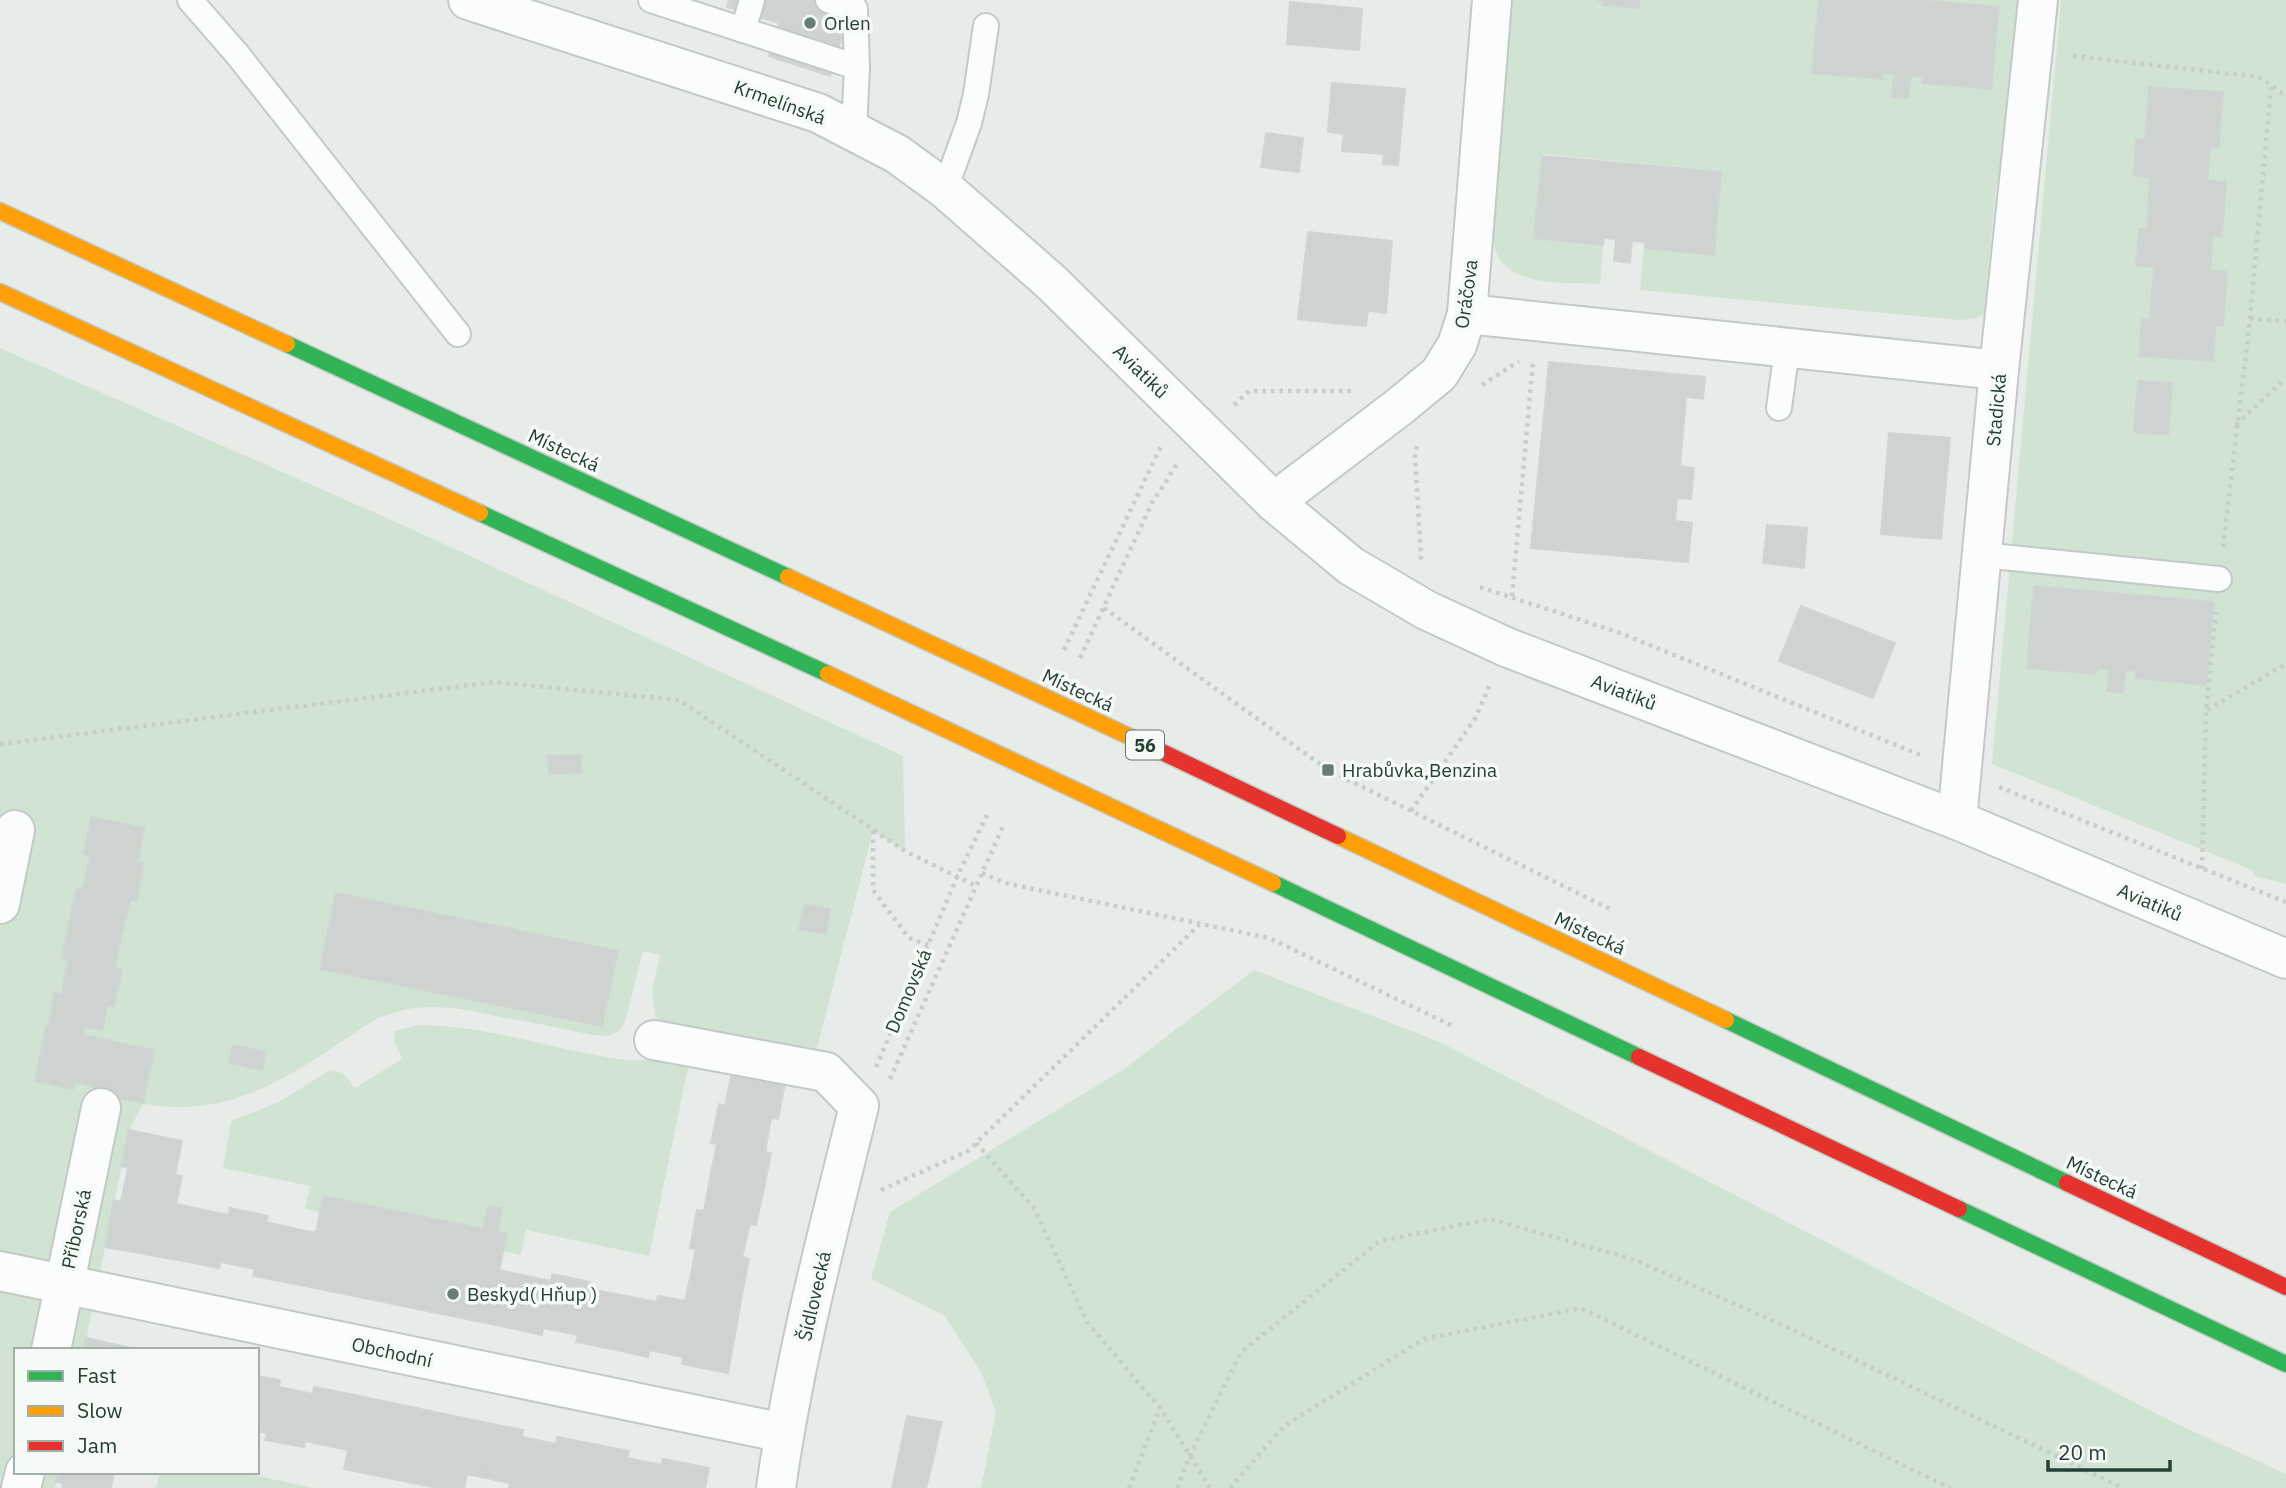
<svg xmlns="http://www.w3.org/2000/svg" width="2286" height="1488" font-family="'IBM Plex Sans',sans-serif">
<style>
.green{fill:#d1e4d4}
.building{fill:#ced3d0;stroke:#cfd5d2;stroke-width:2}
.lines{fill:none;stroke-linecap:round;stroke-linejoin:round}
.lane-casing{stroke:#c4c9c6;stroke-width:28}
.street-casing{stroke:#c4c9c6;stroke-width:42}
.fast-casing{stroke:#c2cac6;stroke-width:19}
.slow-casing{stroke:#c2cac6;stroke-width:19}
.jam-casing{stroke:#c2cac6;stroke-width:19}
.path{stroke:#c6cec9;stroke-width:4.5;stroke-dasharray:3.5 5;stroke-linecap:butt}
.lane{stroke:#fbfcfc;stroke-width:24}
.street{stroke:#fbfcfc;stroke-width:38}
.fast{stroke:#30b455;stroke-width:16}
.slow{stroke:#ff9f0a;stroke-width:16}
.jam{stroke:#e5322d;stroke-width:16}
.poi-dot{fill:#687c73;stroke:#f6faf7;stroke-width:2.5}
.labels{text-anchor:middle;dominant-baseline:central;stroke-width:7;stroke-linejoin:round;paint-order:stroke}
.shield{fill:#f6faf7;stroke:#63776e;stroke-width:2}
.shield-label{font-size:18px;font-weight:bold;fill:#243f33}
.poi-label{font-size:19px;fill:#243f33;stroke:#f6faf7;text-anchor:start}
.street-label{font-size:19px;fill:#243f33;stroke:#f6faf7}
</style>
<rect width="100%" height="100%" fill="#e7ece9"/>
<g class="green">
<path d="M1513 0H2022L2005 188H1996L1984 313 1978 318 1959 320 1640 290 1644 247 1712 254 1720 171 1542 154 1534 236 1603 243 1600 284C1568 282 1508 288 1495 250 1493 244 1493 235 1492 228Z"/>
<polygon points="2061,0 2286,0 2286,884 2253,876 2254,871 1992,764"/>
<path d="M0 348 396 522 903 756 905 851 873 831 815 1056 667 1028 655 1016 652 990 660 955 643 951 625 1022C619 1036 607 1037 592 1035 564 1029 535 1023 506 1018 457 1008 419 998 373 1021 297 1070 239 1120 143 1104L129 1130 84 1350H16V1472H59L55 1488H0Z"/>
<polygon points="1254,970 1440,1042 2171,1421 2286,1474 2286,1488 981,1488 996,1412 981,1372 945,1316 871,1279 890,1212 1124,1069"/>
<path d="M418 1025C489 1025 556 1051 626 1060 648 1063 669 1051 689 1063L649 1256 526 1230 521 1255 503 1251 507 1235 498 1232 502 1208 488 1206 483 1229 320 1212 305 1209 310 1186 223 1168 231 1121 279 1102 330 1070 343 1073 355 1088 402 1059 394 1041 395 1031Z"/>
<polygon points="160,1472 238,1472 315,1488 156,1488"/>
</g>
<g class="building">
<polygon points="729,0 853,0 830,76 769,56 779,23 727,7"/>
<polygon points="1596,0 1639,0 1639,8 1603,5 1604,1"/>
<polygon points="1819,0 1919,0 1999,7 1991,89 1922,83 1923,77 1911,76 1908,98 1892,97 1894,74 1882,73 1882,79 1812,73"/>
<polygon points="1290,2 1362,9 1359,50 1287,44"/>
<polygon points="1332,83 1405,89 1398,165 1383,164 1384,154 1342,151 1344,134 1328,132"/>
<polygon points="2149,87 2223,92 2219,147 2210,147 2207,181 2134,176 2136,139 2145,140"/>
<polygon points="1266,133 1303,138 1299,172 1261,167"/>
<polygon points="1542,156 1721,172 1714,255 1645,248 1645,242 1632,241 1630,263 1614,261 1616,239 1604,238 1603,245 1534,238"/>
<polygon points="2150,177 2226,182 2222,237 2213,236 2210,270 2136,266 2139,229 2147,229"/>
<polygon points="1308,232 1392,241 1386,313 1335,306 1333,323 1298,319"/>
<polygon points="2154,267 2227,272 2223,326 2216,325 2213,361 2139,356 2142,319 2150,319"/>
<polygon points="1335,306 1368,310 1366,326 1333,323"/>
<polygon points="1549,362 1705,377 1703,399 1686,397 1680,466 1694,468 1691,499 1677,498 1675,521 1692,523 1688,562 1531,548"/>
<polygon points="2138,381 2172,383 2168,435 2134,432"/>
<polygon points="1889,433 1950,438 1941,539 1881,534"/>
<polygon points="1767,525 1807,528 1804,568 1763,563"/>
<polygon points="2034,586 2214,602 2206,685 2136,678 2137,671 2126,670 2123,693 2107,691 2109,669 2097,668 2096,674 2027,668"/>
<polygon points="1801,606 1895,643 1873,698 1779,661"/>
<polygon points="581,755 581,773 549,774 548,756"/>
<polygon points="91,817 144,828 138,862 144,863 136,901 130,900 122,934 69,923 77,888 83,889 90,855 84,854"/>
<polygon points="336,893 618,951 602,1026 320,969"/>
<polygon points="805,904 830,909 826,934 799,929"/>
<polygon points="69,923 122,934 115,967 122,969 114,1007 107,1005 102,1030 75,1025 74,1033 48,1027 55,993 62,995 68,960 62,959"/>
<polygon points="75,1025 85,1026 83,1035 154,1050 143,1103 107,1096 108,1090 74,1082 73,1089 35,1081 46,1027 74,1033"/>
<polygon points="233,1045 265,1052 262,1070 229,1063"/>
<polygon points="732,1072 785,1083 778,1119 771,1118 765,1152 771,1153 764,1188 710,1178 717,1144 711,1143 719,1104 725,1106"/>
<polygon points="129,1130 182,1141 175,1175 182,1176 176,1204 195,1208 184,1261 105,1247 114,1200 121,1202 128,1168 121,1166"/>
<polygon points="710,1178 764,1188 756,1225 750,1224 742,1257 749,1259 742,1295 689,1283 696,1249 690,1248 697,1210 704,1211"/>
<polygon points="323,1196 483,1229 488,1206 502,1208 498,1232 507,1234 499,1270 517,1274 506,1327 290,1283 301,1230 316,1233"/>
<polygon points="195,1208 228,1215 230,1208 268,1216 266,1222 301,1230 290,1283 253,1276 255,1269 221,1262 219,1268 184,1261"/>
<polygon points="517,1274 551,1281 552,1274 590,1282 589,1289 622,1295 612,1349 576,1342 578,1335 543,1328 542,1335 506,1327"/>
<polygon points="689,1283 742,1295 728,1373 682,1364 683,1357 649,1350 648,1357 612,1349 622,1295 656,1302 658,1296 685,1301"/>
<polygon points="86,1338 140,1350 84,1350"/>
<polygon points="257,1376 280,1380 279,1387 313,1394 314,1387 350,1394 338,1448 305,1441 304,1447 265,1440 267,1433 257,1431"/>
<polygon points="350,1394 487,1423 477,1476 467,1474 464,1488 437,1488 344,1469 348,1450 338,1448"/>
<polygon points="907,1416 942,1422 937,1442 903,1436"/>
<polygon points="487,1423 523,1430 522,1437 556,1444 557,1437 593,1444 584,1488 509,1488 510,1483 477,1476"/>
<polygon points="903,1436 937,1442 933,1461 899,1455"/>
<polygon points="593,1444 629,1451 627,1458 661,1465 663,1459 709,1468 705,1488 584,1488"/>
<polygon points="899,1455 933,1461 928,1480 895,1474"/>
<polygon points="59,1472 114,1472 111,1488 62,1488 63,1483 56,1482"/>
<polygon points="895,1474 928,1480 926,1488 892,1488"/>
</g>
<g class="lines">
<g class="lane-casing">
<g id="lane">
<polyline points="190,0 237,54 458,334"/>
<polyline points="651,0 857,67 854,130"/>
<polyline points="828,0 855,9 857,67"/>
<polyline points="743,30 752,0"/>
<polyline points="945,189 969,123 976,94 986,26"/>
<polyline points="1779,408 1787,348"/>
<polyline points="1982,555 2219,579"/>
</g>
</g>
<g class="street-casing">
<g id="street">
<polyline points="468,0 818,113 897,154 945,189 1051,282 1274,502 1351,566 1426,610 1506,647 1957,820 2286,959"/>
<polyline points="1467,314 1999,370"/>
<polyline points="1274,502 1399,407 1439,374 1457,345 1467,314 1492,0"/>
<polyline points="1957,820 1999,370 2038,0"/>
<polyline points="0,904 15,830"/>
<path d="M654 1040 826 1072 859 1106C828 1232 794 1359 776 1488"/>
<polyline points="0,1271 784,1433"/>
<polyline points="51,1350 101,1108"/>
<polyline points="21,1488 25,1472"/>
</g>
</g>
<g class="fast-casing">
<g id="fast">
<polyline points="287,344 788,577"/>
<polyline points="480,513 828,674"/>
<polyline points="1273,883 1639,1057"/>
<polyline points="1726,1020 2067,1183"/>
<polyline points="1959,1209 2286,1364"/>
</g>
</g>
<g class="slow-casing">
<g id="slow">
<polyline points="0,211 287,344"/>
<polyline points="0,292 480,513"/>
<polyline points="788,577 1139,741"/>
<polyline points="828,674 1273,883"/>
<polyline points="1338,836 1726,1020"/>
</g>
</g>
<g class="jam-casing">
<g id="jam">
<polyline points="1139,741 1338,836"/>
<polyline points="1639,1057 1959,1209"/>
<polyline points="2067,1183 2286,1287"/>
</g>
</g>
<g class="path">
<polyline points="2073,56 2259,77 2282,93 2286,94"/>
<polyline points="2250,319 2286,321"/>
<polyline points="1482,385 1519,361"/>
<polyline points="1234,405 1249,391 1352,391"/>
<polyline points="2236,425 2286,378"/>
<polyline points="1417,446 1415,456 1421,558 1424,562"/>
<polyline points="2223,547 2250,319 2271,86"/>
<polyline points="1480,587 1620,633 1923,756"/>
<polyline points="1512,596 1533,361"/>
<polyline points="1104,608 1328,770 1612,910"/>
<polyline points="1064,650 1161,446"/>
<polyline points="1080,658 1152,503 1177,464"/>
<polyline points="2207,710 2286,664"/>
<polyline points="0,744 494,682 679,700 905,851 976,886"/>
<polyline points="1999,787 2286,902"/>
<polyline points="1411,811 1476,717 1491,682"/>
<polyline points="873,831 873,890 909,938 928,945"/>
<polyline points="2202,869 2206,711 2216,612"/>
<polyline points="982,873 1005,883 1269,938 1451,1025"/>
<polyline points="876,1067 957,877 987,815"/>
<polyline points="890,1079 1004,824"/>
<polyline points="976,1143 1034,1208 1087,1322 1160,1408 1210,1488"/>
<polyline points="881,1190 968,1151 1199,925"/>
<polyline points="1129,1488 1160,1408"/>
<polyline points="1177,1488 1190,1455 1241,1352 1380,1241 1490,1219 1635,1260 1785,1326 2123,1488"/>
<polyline points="1230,1488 1284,1426 1424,1339 1581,1308 1950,1488"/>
</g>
<use href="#lane" class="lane"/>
<use href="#street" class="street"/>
<use href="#fast" class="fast"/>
<use href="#slow" class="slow"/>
<use href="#jam" class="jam"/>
</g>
<g class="poi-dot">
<circle cx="810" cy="23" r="7"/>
<rect x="1321" y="763" width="14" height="14" rx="3.5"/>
<circle cx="453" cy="1294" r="7"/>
</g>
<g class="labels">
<rect class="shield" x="1126" y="730.5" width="38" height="29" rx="5"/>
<g class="shield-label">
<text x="1145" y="745">56</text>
</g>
<g class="poi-label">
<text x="824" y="23">Orlen</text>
<text x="1342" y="770">Hrabůvka,Benzina</text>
<text x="467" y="1294">Beskyd( Hňup )</text>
</g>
<g class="street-label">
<text transform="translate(780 102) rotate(20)">Krmelínská</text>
<text transform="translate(1466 294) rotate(-82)">Oráčova</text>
<text transform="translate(1141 371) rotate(44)">Aviatiků</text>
<text transform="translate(1996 410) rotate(-85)">Stadická</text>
<text transform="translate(564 450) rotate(25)">Místecká</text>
<text transform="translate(1078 690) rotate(25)">Místecká</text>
<text transform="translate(1624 692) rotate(21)">Aviatiků</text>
<text transform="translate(2150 902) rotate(23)">Aviatiků</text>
<text transform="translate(1590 933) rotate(25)">Místecká</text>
<text transform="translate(908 991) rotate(-67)">Domovská</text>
<text transform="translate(2102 1177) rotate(25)">Místecká</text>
<text transform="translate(76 1229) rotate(-78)">Příborská</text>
<text transform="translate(814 1296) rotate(-77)">Šídlovecká</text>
<text transform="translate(392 1352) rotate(12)">Obchodní</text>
</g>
</g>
<rect x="14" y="1348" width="245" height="126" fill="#f6faf7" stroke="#a2afa9" stroke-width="2"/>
<rect x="28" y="1371" width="35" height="10" fill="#30b455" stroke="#a2afa9" stroke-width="2"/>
<text x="77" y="1383" font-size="21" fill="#243f33">Fast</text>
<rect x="28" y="1406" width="35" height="10" fill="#ff9f0a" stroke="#a2afa9" stroke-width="2"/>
<text x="77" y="1418" font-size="21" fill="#243f33">Slow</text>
<rect x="28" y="1441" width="35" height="10" fill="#e5322d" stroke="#a2afa9" stroke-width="2"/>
<text x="77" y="1453" font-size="21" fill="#243f33">Jam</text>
<path d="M2048 1460v10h122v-10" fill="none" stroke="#243f33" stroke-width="3.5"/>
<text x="2058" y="1460" font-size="21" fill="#243f33" stroke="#f6faf7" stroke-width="5" paint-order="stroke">20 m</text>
</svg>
